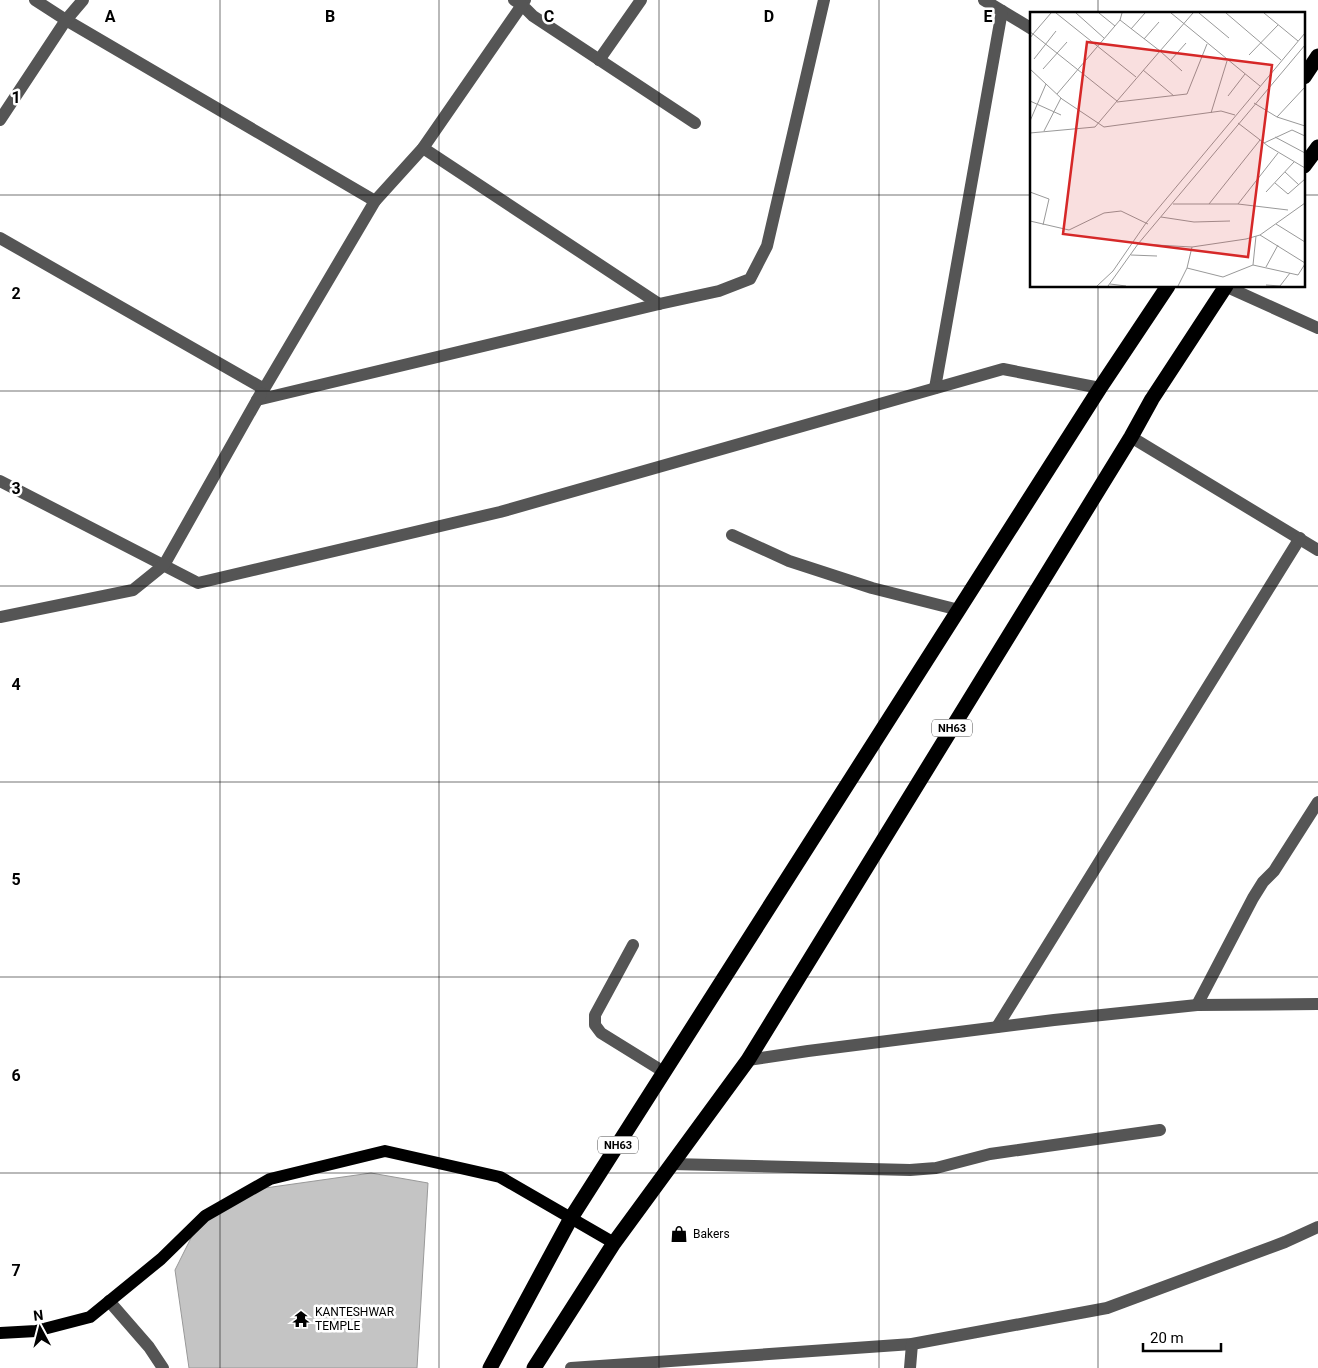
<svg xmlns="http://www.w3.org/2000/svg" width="1318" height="1368" font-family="Roboto,sans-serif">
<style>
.building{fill:#c4c4c4;stroke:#999}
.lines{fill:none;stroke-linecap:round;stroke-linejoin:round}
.minor{stroke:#555;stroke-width:12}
.major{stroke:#000;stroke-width:12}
.highway{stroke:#000;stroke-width:15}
.grid{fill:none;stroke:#000;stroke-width:1;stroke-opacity:0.55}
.labels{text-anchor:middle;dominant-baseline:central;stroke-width:5;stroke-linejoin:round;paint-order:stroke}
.shield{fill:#fff;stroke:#4c4c4c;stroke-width:1}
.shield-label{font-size:11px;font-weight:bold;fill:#000}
.poi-label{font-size:12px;fill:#000;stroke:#fff;text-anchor:start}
.inset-road{fill:none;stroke:#999;stroke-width:1}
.view{fill:#d62828;fill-opacity:0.15;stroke:#d62828;stroke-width:2.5}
.inset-edge{fill:none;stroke:#000;stroke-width:2.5}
.grid-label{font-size:16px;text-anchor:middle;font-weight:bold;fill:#000;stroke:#fff;stroke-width:5;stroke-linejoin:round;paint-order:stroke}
</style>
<rect width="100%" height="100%" fill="#fff"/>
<polygon class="building" points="371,1173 428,1183 417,1368 189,1368 175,1270 198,1224 258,1189"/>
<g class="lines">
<g class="minor">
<polyline points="35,0 66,20 375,201"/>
<polyline points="525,0 522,5 533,16 695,123"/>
<polyline points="984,0 1032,29"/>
<polyline points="599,60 641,0"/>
<polyline points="0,120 66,20 83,0"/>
<polyline points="423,148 659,304"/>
<polyline points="0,238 264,389 375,201 423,148 522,5 514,0"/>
<polyline points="1225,286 1318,328"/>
<polyline points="935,388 1002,11"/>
<polyline points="257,400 659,304 719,291 750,279 767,246 824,0"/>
<polyline points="1131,437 1318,550"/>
<polyline points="0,481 198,583 500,512 1003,369 1100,388"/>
<polyline points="732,535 789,561 872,588 959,610"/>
<polyline points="0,617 133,590 164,565 261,393"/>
<polyline points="633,945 595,1015 595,1025 601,1033 664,1072"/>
<polyline points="1197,1005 1253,898 1263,882 1274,871 1318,802"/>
<polyline points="997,1027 1300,538"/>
<polyline points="748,1060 808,1051 1054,1020 1197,1005 1318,1004"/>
<polyline points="672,1164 910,1170 936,1168 990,1154 1160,1130"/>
<polyline points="109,1301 149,1347 163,1368"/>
<polyline points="571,1368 912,1344 1107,1308 1285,1242 1318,1227"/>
<polyline points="910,1368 912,1344"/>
</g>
<polyline class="major" points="0,1333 36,1331 90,1317 161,1259 205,1216 270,1179 385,1151 500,1177 614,1243"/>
<g class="highway">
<polyline points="1304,77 1318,56"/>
<polyline points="1304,166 1318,147"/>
<polyline points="490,1368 571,1218 1100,388 1168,286"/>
<polyline points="534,1368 614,1243 748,1060 1131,437 1152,399 1226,286"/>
</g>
</g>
<path class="grid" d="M220 0V1368M439 0V1368M659 0V1368M879 0V1368M1098 0V14M0 195H1032M1304 195H1318M1098 286V1368M0 391H1318M0 586H1318M0 782H1318M0 977H1318M0 1173H1318"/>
<defs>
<g id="shop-bare" transform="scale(1.35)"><path d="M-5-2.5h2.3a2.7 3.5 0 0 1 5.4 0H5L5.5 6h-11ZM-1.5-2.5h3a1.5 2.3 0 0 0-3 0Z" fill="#000" stroke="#fff" stroke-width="2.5" paint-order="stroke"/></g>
<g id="temple-bare" transform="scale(1.35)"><path d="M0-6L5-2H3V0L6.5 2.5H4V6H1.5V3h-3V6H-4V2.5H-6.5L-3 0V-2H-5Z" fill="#000" stroke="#fff" stroke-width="2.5" paint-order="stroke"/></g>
</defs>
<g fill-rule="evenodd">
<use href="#shop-bare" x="679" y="1234"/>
<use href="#temple-bare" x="301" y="1319"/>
</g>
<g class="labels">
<g class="shield">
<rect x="932" y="719.5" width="40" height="17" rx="4"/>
<rect x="598" y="1136.5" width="40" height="17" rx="4"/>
</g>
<g class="shield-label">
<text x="952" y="728">NH63</text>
<text x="618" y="1145">NH63</text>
</g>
<g class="poi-label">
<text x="693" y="1234">Bakers</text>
<text x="315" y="1312">KANTESHWAR<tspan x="315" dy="14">TEMPLE</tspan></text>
</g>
</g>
<g transform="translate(1030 12)">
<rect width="275" height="275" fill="#fff"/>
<path class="inset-road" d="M26 1 106 65M46 1 74 26M69 1 85 14M141 1 230 74M169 1 199 26M196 1 251 48M234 1 268 29M101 17 115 1M0 20 3 22 21 1M0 26 3 22 87 89 130 39 90 8 92 1M114 27 129 10M219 43 248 13M4 47 26 19M140 49 156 31M0 57 32 87 74 115 191 99 205 103M13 57 37 30M113 58 144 84M152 59 130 39 163 1M27 82 90 8M198 84 215 62M0 89 31 103M87 90 157 82 177 32M224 91 247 105 275 75M181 101 197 49M247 105 275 114M0 109 16 72M208 111 238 134 275 156M14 119 31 86M0 121 65 115 87 89M245 125 275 141M234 131 262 118 275 124M255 160 269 173M245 171 258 182 275 167M0 180 19 187 13 213M236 180 264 150M143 192H208L258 198M179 192 230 128M208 192 248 141M131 205 164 210 200 209M0 209 39 218 74 201 91 199 118 212M246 212 275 230M230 223 275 251M108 232 162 235 216 227 230 223 275 191M101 243 127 244M223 253 226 224M236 255 248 233M157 256 162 235M80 272 96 274M236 273 250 274 260 261M67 274 83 259 116 211 275 21M78 274 108 232 275 33M148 274 157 256 193 265 223 253 268 263 275 252"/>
<path class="view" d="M57 30 242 53 218 245 33 222Z"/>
<rect width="275" height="275" class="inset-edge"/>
</g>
<g class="grid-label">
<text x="110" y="22">A</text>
<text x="330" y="22">B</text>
<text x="549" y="22">C</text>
<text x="769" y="22">D</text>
<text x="988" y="22">E</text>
<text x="16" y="103">1</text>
<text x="16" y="299">2</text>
<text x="16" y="494">3</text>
<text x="16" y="690">4</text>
<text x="16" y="885">5</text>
<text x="16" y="1081">6</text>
<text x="16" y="1276">7</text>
</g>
<g transform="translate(40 1328) rotate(353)" stroke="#ffffff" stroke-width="4" paint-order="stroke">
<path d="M0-4L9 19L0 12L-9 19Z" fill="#000000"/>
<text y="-8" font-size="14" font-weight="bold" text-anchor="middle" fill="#000000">N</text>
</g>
<path d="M1143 1343v8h78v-8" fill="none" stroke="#000000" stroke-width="2.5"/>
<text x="1150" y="1343" font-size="15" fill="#000000" stroke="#ffffff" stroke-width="4" paint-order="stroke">20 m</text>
</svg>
